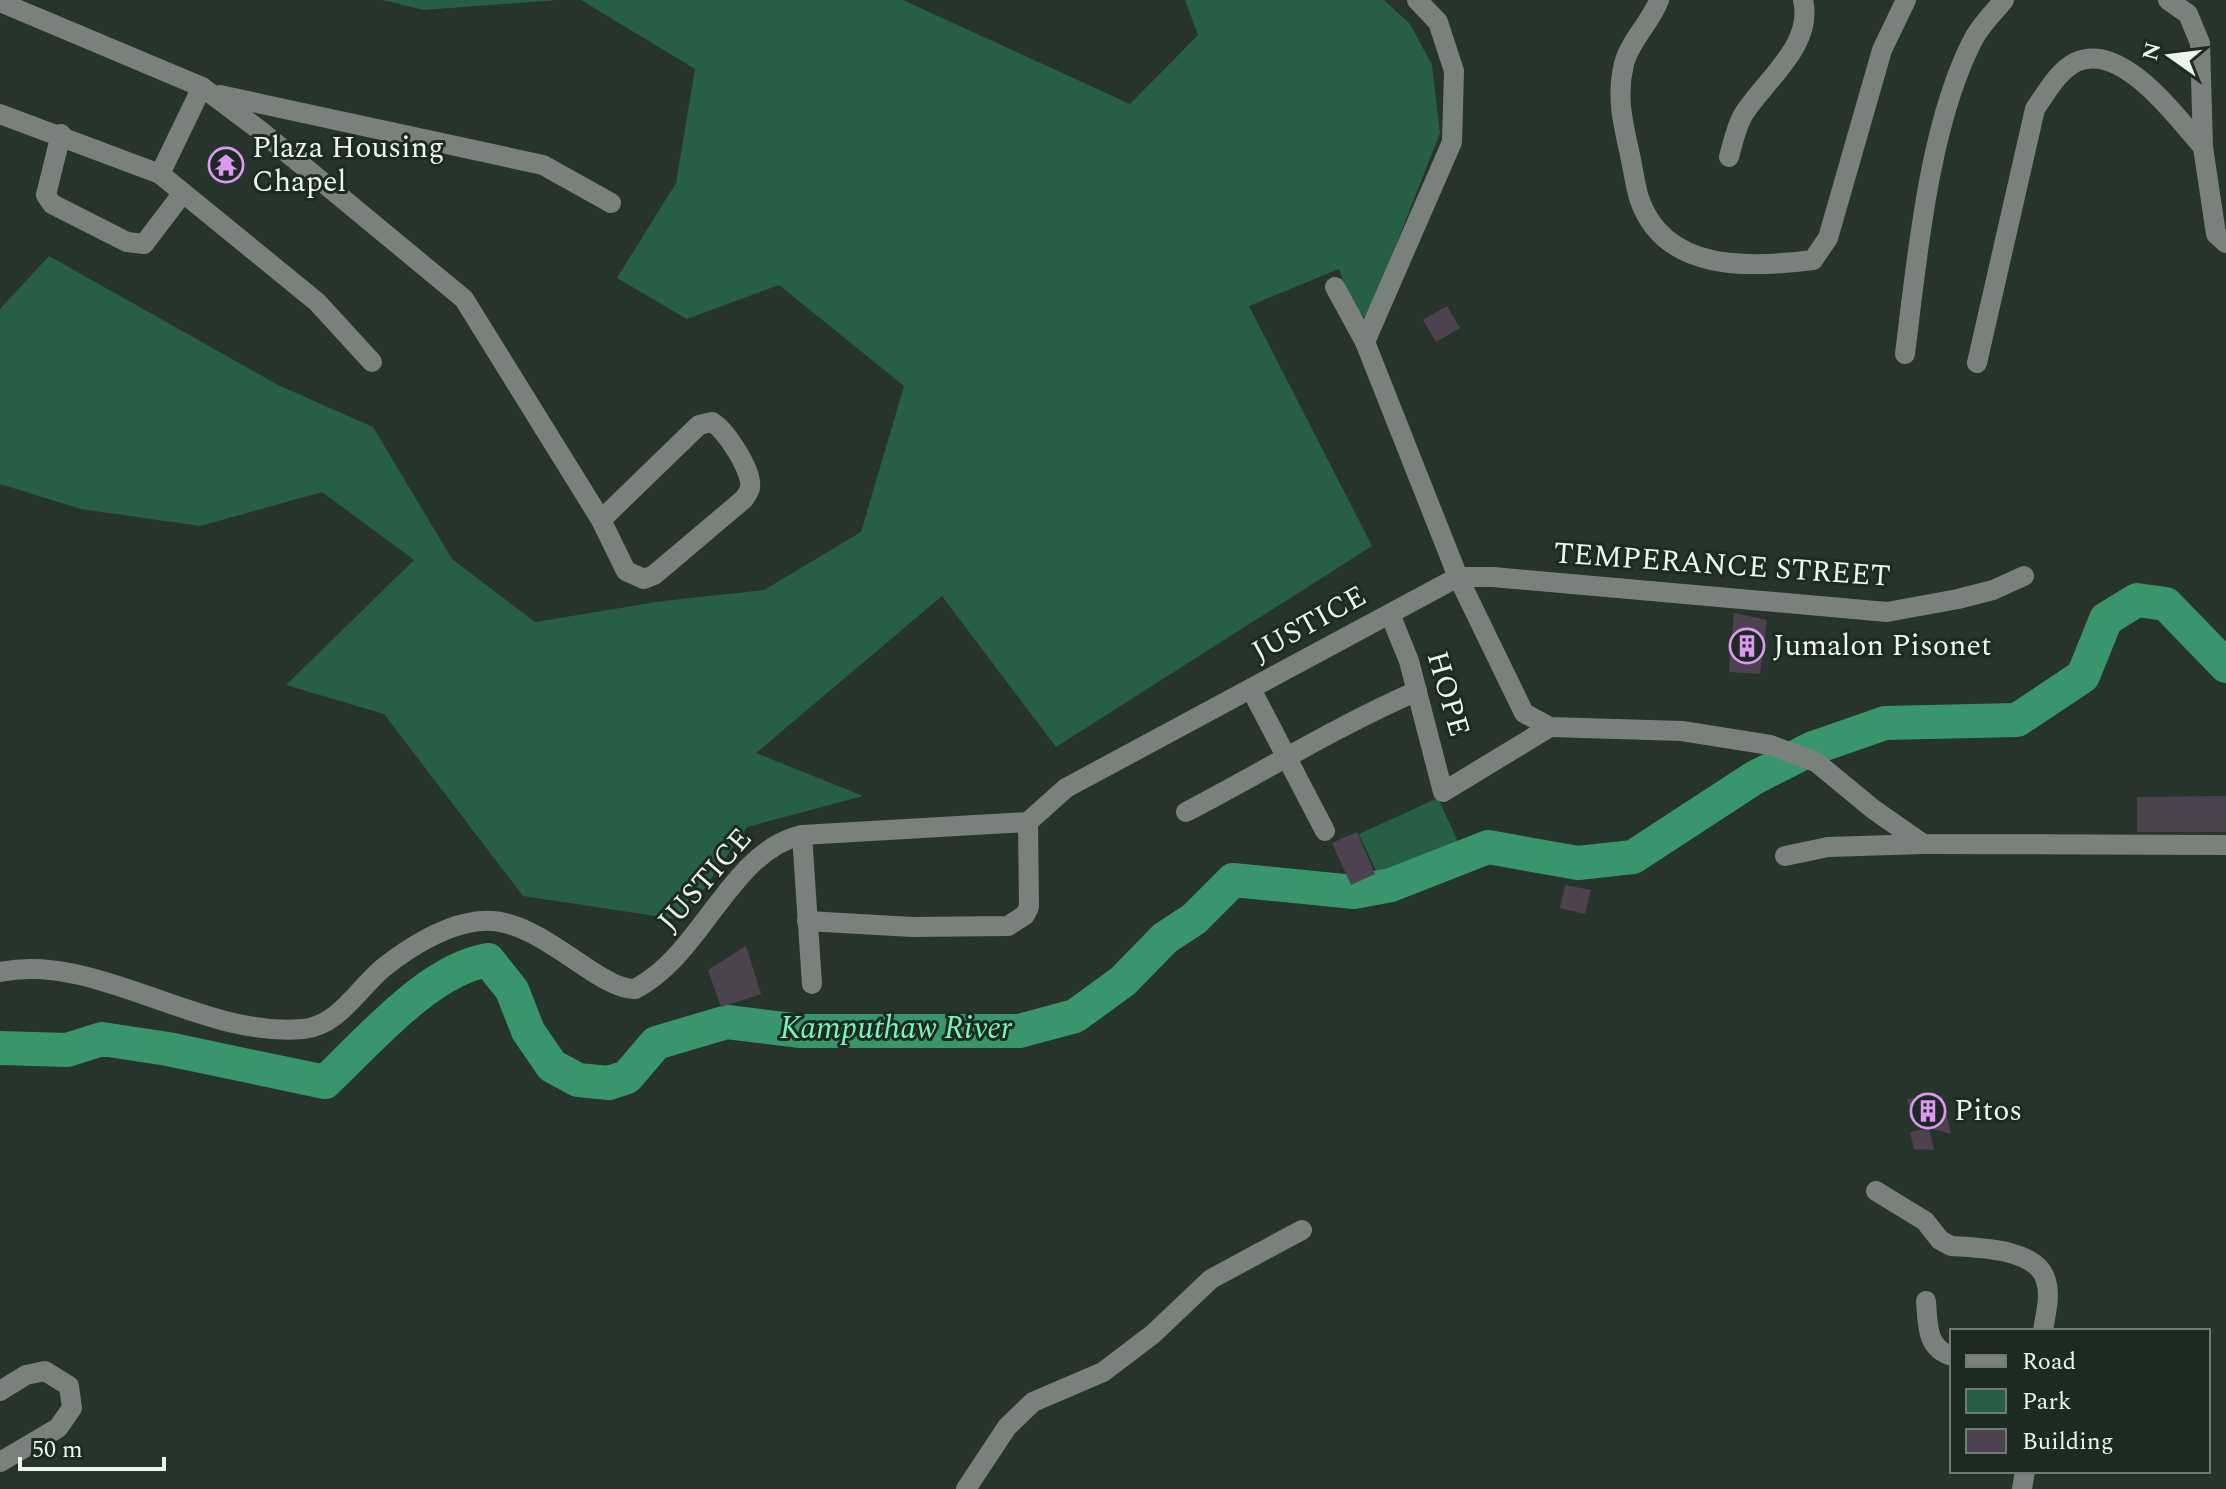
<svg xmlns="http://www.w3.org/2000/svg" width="2226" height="1489" font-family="Spectral,serif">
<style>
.green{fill:#275f44}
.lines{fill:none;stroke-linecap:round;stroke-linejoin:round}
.river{stroke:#39956b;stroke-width:34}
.building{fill:#4d4350}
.minor{stroke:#7a817c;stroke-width:20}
.labels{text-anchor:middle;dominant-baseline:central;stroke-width:6;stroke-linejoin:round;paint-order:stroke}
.poi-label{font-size:30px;fill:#ecf5ef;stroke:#1c2a22;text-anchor:start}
.street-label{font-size:30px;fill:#ecf5ef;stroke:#1c2a22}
.water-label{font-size:32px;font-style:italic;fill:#7af4b8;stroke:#1c2a22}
</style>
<rect width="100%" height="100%" fill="#26342c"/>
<g class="green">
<polygon points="382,0 557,0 424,10"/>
<polygon points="581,0 903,0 1130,104 1198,35 1185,0 1384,0 1410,24 1432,65 1440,133 1367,319 1352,307 1339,269 1249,306 1372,546 1056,747 942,596 756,753 863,796 747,827 682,920 523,896 384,714 286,685 414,560 322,492 200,526 81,509 0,484 0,309 49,256 278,385 373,427 452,559 535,622 663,601 764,590 861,532 904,386 779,285 687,319 617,278 676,183 695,69"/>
<polygon points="1438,798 1458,842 1380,879 1359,834"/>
</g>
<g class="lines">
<path class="river" d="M0 1048 67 1050 102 1039 168 1049 325 1082C369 1041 428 970 488 960L512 990 528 1031 552 1066 578 1080 609 1083 627 1077 656 1043 727 1022 801 1031H1019L1075 1016 1123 981 1165 938 1194 919 1233 880 1354 892 1391 885 1488 847 1578 863 1633 857 1754 778 1813 748 1885 723 2017 720 2083 676 2106 619 2137 600 2166 604 2226 666"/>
</g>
<g class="building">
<polygon points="1447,306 1460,328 1436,342 1423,320"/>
<polygon points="1734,613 1767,620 1760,674 1729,672"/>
<polygon points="2226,796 2226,832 2137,832 2137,797"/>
<polygon points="1357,832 1375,874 1351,885 1332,843"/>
<polygon points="1565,885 1591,890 1585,914 1560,908"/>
<polygon points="746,946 761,994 721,1007 708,970"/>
<polygon points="1942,1096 1951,1134 1915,1124 1907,1099"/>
<polygon points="1929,1128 1934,1150 1914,1149 1910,1132"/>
</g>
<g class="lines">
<g class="minor">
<path d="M1659 0C1651 22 1629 42 1624 64 1616 97 1623 123 1630 155 1633 169 1635 184 1639 198 1664 273 1750 268 1813 260L1828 238 1882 50 1906 0"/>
<polyline points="2168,0 2188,14 2200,43 2203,147 2216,234 2226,243"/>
<path d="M0 2 202 87 262 132 464 299 601 520 626 571 644 579 654 575 744 499C746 496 749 492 750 488 753 471 725 429 712 422L699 425 601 520"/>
<polyline points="220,95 543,165 611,203"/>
<polyline points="0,114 160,174 317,302 372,362"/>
<polyline points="61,134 46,195 52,204 127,242 144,244 182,194"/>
<path d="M1729 157C1733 143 1736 127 1743 115 1765 80 1814 45 1803 0"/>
<polyline points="160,174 202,87"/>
<polyline points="1335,287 1365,342 1458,577 1524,713 1550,727 1682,731 1770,745 1816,762 1873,809 1923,844 2226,845"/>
<polyline points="1365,342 1452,142 1454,71 1438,22 1417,0"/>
<path d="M1905 354C1917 258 1929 123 1974 38 1981 25 1994 12 2004 0"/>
<path d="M1977 363 2035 109C2046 93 2058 71 2076 62 2122 41 2177 118 2203 147"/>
<polyline points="1390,614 1409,661 1443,792 1550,727"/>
<polyline points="1251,689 1325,831"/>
<path d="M1186 812C1263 772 1337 726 1417 691"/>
<polyline points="802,835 812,984"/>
<polyline points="1785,856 1828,847 1923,844"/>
<polyline points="807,921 912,927 1008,926 1025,915 1029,907 1028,822"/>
<path d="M0 972C98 952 199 1038 303 1029 338 1026 358 989 383 968 409 947 448 923 482 921 540 917 597 990 635 989 703 954 730 851 802 835L1028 822 1066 788 1458 577H1493L1887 612 1958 599 1993 590 2024 576"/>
<path d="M1876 1191 1925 1221 1940 1240 1951 1246C1978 1248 2038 1248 2046 1281 2051 1296 2045 1316 2043 1331"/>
<path d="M1926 1301C1928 1325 1926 1348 1952 1356"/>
<polyline points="0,1391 26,1375 45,1371 69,1386 72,1408 58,1428 0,1462"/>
<polyline points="966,1489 1007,1427 1033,1402 1103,1372 1153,1334 1211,1279 1302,1230"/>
<polyline points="2022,1489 2025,1471"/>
</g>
</g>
<defs>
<g id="temple-ring" transform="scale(1.8)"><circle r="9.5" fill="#1c2a22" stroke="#de98f2" stroke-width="1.5"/><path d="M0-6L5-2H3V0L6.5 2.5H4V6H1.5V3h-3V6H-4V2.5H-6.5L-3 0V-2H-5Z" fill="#de98f2"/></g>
<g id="building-ring" transform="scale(1.8)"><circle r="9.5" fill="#1c2a22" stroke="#de98f2" stroke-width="1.5"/><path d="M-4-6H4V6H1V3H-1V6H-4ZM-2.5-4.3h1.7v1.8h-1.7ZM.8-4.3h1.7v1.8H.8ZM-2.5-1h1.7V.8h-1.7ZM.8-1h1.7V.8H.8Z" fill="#de98f2"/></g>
</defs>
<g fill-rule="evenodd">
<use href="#temple-ring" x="226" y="165"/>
<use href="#building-ring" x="1747" y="646"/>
<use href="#building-ring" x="1928" y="1111"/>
</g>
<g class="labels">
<g class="poi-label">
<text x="252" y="148">Plaza Housing<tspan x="252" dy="34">Chapel</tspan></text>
<text x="1773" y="646">Jumalon Pisonet</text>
<text x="1954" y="1111">Pitos</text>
</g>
<g class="street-label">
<text transform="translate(1722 565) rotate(4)">TEMPERANCE STREET</text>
<text transform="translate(1309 624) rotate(-29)">JUSTICE</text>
<text transform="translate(1448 694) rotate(74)">HOPE</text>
<text transform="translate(705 880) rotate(-49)">JUSTICE</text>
</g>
<g class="water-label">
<text x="896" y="1028">Kamputhaw River</text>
</g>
</g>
<rect x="1950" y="1329" width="260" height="144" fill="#1c2a22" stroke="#6f7b74" stroke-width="2"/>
<rect x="1966" y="1355" width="40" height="12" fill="#7a817c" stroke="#6f7b74" stroke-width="2"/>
<text x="2022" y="1369" font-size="24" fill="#ecf5ef">Road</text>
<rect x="1966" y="1389" width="40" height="24" fill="#275f44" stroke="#6f7b74" stroke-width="2"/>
<text x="2022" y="1409" font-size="24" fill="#ecf5ef">Park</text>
<rect x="1966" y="1429" width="40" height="24" fill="#4d4350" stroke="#6f7b74" stroke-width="2"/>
<text x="2022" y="1449" font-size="24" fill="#ecf5ef">Building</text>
<g transform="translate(2170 56) rotate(284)" stroke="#1c2a22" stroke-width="6" paint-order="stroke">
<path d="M0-6L14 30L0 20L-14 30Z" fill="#ecf5ef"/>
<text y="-12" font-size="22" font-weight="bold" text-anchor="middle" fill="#ecf5ef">N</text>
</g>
<path d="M20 1457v12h144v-12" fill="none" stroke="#ecf5ef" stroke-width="4"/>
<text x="32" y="1457" font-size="24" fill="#ecf5ef" stroke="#1c2a22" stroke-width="6" paint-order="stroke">50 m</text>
</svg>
